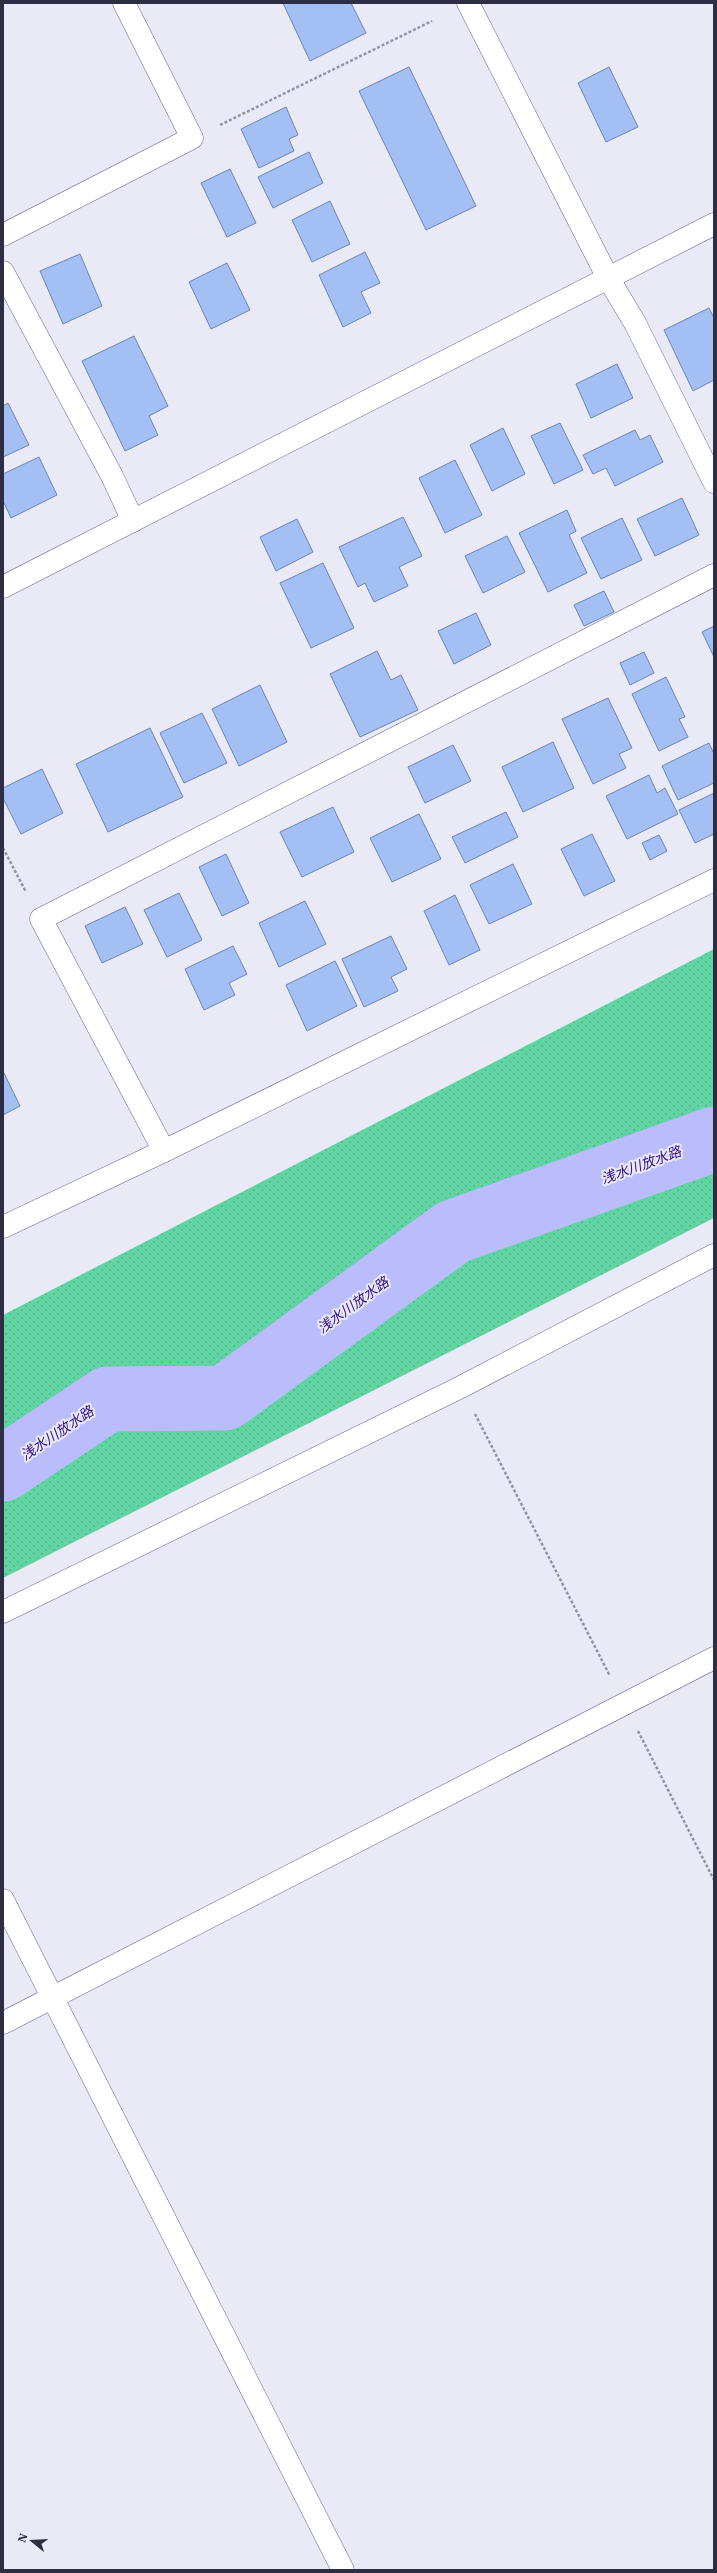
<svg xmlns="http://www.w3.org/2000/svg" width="717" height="2573" font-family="'IBM Plex Serif','Noto Sans JP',serif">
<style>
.grass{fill:url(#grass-dots)}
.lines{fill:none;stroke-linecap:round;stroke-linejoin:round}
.river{stroke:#babcfb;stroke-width:65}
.building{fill:#a3bff3;stroke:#6b85b6}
.minor-casing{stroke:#65669a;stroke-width:23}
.path{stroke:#9393a4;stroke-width:2.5;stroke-dasharray:3 2;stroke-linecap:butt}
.minor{stroke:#fff;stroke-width:22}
.labels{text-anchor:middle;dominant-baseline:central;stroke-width:4;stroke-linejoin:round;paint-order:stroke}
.water-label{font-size:14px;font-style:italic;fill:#2f0e87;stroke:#e9eaf6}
</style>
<defs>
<pattern id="grass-dots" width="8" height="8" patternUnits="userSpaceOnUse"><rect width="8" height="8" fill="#60d4a2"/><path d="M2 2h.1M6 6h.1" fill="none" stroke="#54b68d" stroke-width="1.8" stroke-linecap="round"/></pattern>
</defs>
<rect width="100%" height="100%" fill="#e9eaf6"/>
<polygon class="grass" points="714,949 714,1218 3,1578 3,1315"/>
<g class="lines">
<polyline class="river" points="3,1469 108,1399 225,1398 453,1232 714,1139"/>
</g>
<g class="building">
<polygon points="283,3 351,3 366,33 310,61"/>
<polygon points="409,67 476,206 426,230 359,91"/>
<polygon points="609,67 638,127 606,142 578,83"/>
<polygon points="286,107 298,135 289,139 294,151 259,168 241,129"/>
<polygon points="309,152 323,183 273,208 258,177"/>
<polygon points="230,169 256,223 227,237 201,183"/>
<polygon points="330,201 350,244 312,262 292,220"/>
<polygon points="365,252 380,283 361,292 371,313 343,327 319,275"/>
<polygon points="80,254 102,306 63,324 40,271"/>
<polygon points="227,263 250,310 211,329 189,282"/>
<polygon points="709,308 714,318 714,380 693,391 664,330"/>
<polygon points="134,336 168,406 149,416 158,435 125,451 82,361"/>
<polygon points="617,364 633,398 591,418 576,384"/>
<polygon points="8,403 29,445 3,457 3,406"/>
<polygon points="560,423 583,470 554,484 531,436"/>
<polygon points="503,428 525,474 492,491 470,445"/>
<polygon points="635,430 640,440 650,435 663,462 615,486 606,468 593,474 583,455"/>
<polygon points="39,457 57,495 11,518 3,501 3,474"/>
<polygon points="455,460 482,515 445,533 419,478"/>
<polygon points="682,498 699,535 655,556 637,519"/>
<polygon points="567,510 576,531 569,535 587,573 548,592 519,533"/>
<polygon points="403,517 422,556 399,567 408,586 374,602 365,583 358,587 339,547"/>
<polygon points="622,518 642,560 601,579 581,538"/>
<polygon points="297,519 313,552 276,571 260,537"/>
<polygon points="507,536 525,572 483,593 465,556"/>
<polygon points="323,563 354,628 311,648 280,583"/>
<polygon points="604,591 614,612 584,626 574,605"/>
<polygon points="476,613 491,645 454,664 438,631"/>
<polygon points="714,626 714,657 702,632"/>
<polygon points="377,651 391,680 401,675 418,710 360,737 330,674"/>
<polygon points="644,652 654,673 630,685 620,663"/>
<polygon points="666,677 685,717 679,719 688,737 659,751 632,694"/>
<polygon points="260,685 287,742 239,766 212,709"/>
<polygon points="608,698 632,748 619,754 626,768 593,784 562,719"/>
<polygon points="202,713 227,763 184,783 160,733"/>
<polygon points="150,728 183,797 108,832 76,764"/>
<polygon points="553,742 574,788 523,812 502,767"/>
<polygon points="709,743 714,754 714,783 678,800 662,766"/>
<polygon points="453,745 471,781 425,803 408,767"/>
<polygon points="42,769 63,813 21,834 3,798 3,788"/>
<polygon points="649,775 657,793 665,788 678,814 627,839 606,796"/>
<polygon points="714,793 714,834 695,843 679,810"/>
<polygon points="333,807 354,852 302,877 280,832"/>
<polygon points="506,812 518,837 465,863 452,837"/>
<polygon points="419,814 441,859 392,882 370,838"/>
<polygon points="592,834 615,881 584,896 561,849"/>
<polygon points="659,835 667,851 650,860 642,843"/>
<polygon points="226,854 249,903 222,916 199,867"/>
<polygon points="513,864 532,904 489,924 470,885"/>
<polygon points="179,893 202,940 167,957 144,910"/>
<polygon points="455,895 480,950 449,965 424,911"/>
<polygon points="305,901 326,944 279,967 259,923"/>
<polygon points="125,907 143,944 102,963 85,926"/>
<polygon points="391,936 407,969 391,977 398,991 364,1007 342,959"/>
<polygon points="233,946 247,974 229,983 235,995 204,1010 185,969"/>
<polygon points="335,961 357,1006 307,1031 286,985"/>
<polygon points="3,1071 20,1106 3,1115"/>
</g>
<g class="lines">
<g class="minor-casing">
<g id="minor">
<polyline points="468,3 608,278 635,323 714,482"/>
<polyline points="3,235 192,138 124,3"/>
<polyline points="3,272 112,476 133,521"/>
<polyline points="3,587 714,224"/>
<polyline points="164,1151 41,919 714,575"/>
<polyline points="3,1227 164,1151 714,880"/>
<polyline points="3,1612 461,1387 714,1255"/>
<polyline points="3,1900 343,2570"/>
<polyline points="3,2023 714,1658"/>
</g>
</g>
<g class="path">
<polyline points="220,125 432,21"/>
<polyline points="3,848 26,892"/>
<polyline points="475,1414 610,1676"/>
<polyline points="638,1731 714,1880"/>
</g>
<use href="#minor" class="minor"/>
</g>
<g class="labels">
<g class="water-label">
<text transform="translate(641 1165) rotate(-20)">浅水川放水路</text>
<text transform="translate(353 1305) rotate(-36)">浅水川放水路</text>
<text transform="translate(57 1433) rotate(-34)">浅水川放水路</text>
</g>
</g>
<rect width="717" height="2573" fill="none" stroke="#2d2d44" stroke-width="8"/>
<g transform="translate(32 2541) rotate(288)" stroke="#e9eaf6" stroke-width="3" paint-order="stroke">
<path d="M0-3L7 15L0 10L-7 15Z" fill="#2d2d44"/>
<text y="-6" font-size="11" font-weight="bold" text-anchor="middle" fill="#2d2d44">N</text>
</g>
</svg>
